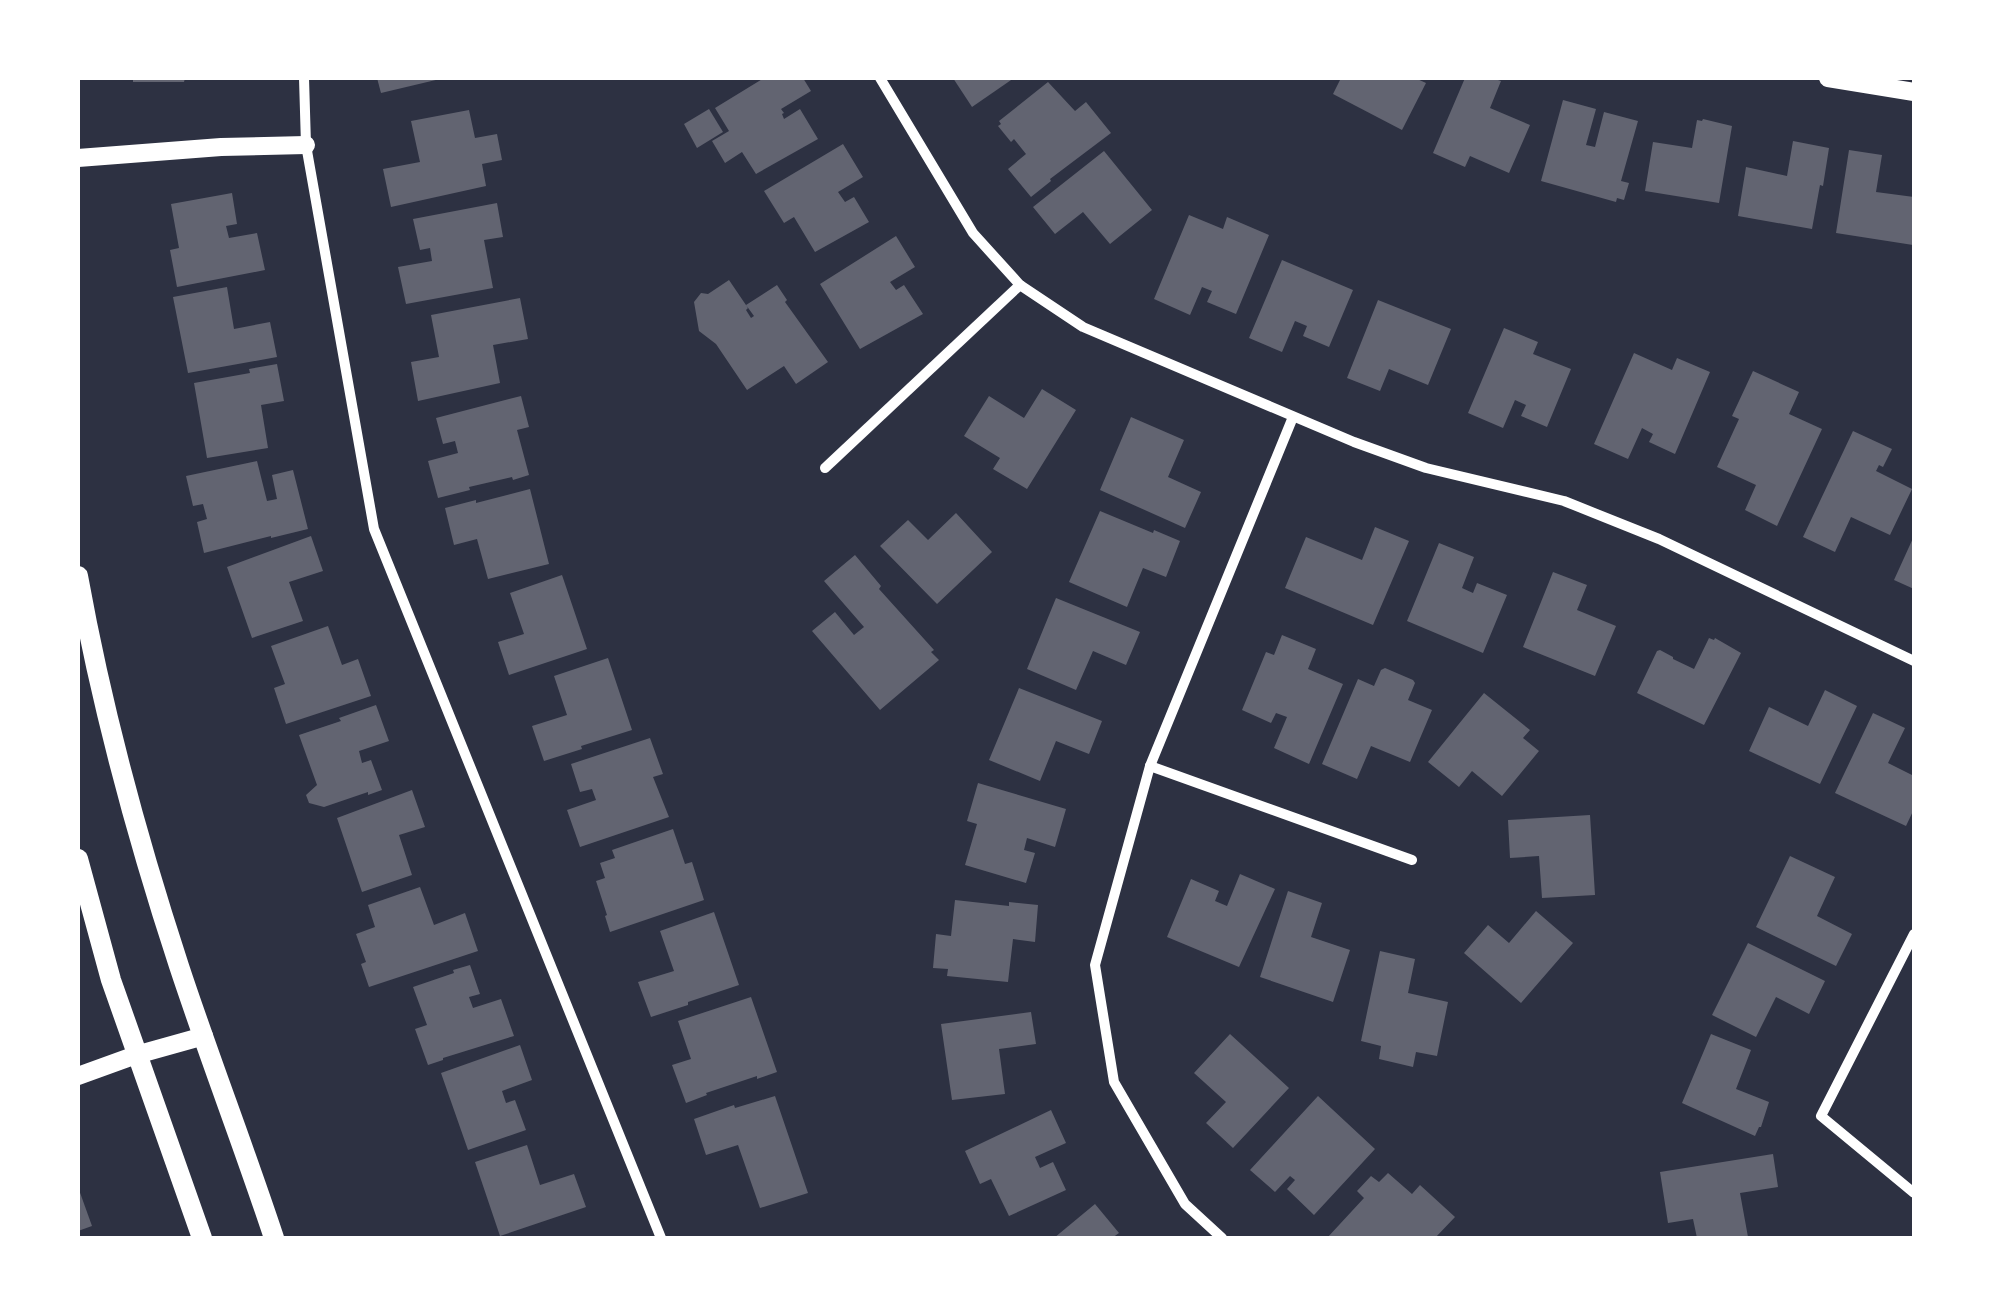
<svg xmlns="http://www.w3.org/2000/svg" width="1992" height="1316" font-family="Poppins,sans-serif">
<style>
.building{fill:#626471}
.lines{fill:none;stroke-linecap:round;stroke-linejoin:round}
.minor{stroke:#fff;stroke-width:10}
.tertiary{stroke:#fff;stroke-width:18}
.primary{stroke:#fff;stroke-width:20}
</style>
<rect width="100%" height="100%" fill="#2d3142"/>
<g class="building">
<polygon points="133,78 185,78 184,82 133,82"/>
<polygon points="377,78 440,78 440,79 381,93"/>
<polygon points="764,78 803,78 811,91 781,109 784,113 782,114 784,119 800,109 818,139 756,174 742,152 725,163 712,141 729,131 715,108"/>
<polygon points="953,78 1014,78 972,107"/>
<polygon points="1341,78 1415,78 1426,83 1402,130 1333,94"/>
<polygon points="1465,78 1492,78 1501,81 1490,108 1530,125 1509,173 1470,156 1465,167 1433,153"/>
<polygon points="1048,82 1075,111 1086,102 1111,133 1050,179 1051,181 1031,197 1008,169 1026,154 1014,139 1011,142 998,126 1001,124 999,121"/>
<polygon points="1563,100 1596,109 1586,145 1595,147 1604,112 1638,121 1621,181 1629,183 1624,200 1617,198 1616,202 1541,181"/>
<polygon points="709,109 723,132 697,148 684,124"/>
<polygon points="469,110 475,138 497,134 502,160 482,164 486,186 391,207 383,169 420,162 411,121"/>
<polygon points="1703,119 1732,126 1719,203 1645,191 1653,142 1692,148 1697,120 1702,121"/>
<polygon points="1793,141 1829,148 1823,186 1820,185 1812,229 1738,216 1746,167 1787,176"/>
<polygon points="843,144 863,177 838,192 845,202 854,197 869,222 815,252 794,217 784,223 764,191"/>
<polygon points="1849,150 1882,155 1876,192 1914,197 1913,245 1836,233"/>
<polygon points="1104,151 1152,210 1110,244 1083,212 1055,234 1033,207"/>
<polygon points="232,193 237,224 226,226 229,238 257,233 265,270 177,287 170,250 179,248 171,204"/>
<polygon points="497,203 503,237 484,240 493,288 406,304 398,267 432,261 430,248 420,250 413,219"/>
<polygon points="1189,215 1223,229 1227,217 1269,235 1236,314 1207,302 1212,291 1202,287 1190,315 1154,299"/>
<polygon points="896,236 915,267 890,282 896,290 904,285 923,314 860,349 820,284"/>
<polygon points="1282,260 1353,290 1329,347 1303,336 1307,326 1295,321 1282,352 1249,338"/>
<polygon points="729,280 748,308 746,310 751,318 754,316 746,305 777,285 787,300 785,302 828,362 796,384 784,366 747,390 716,344 699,331 694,302 701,293 708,294"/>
<polygon points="227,287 234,329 270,322 277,357 188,373 173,297"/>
<polygon points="520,298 528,339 493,345 500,383 418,401 411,362 439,357 431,315"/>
<polygon points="1378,300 1451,329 1428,385 1389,369 1380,391 1347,378"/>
<polygon points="1504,328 1538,342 1533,354 1571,369 1547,427 1521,416 1526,405 1515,400 1503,428 1468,413"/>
<polygon points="1634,353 1672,370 1677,358 1710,372 1675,454 1649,442 1653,434 1642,428 1628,459 1594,444"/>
<polygon points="277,364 284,401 261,405 268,448 207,458 194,383 250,373 249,369"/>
<polygon points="1753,371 1799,392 1789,414 1822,429 1777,526 1745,510 1756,485 1717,467 1739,419 1732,416"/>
<polygon points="1042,389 1076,410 1027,489 993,469 1000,458 964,436 989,396 1024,418"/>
<polygon points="521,396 529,427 517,430 529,475 513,480 512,477 469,487 470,490 438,498 428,461 458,453 455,441 443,444 436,418"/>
<polygon points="1131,417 1184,440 1168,477 1201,492 1185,528 1100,490"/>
<polygon points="1853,431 1892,449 1883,467 1879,465 1876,471 1912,489 1890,535 1851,517 1835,552 1803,537"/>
<polygon points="257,461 267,501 277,499 272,475 293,470 308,529 271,538 271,536 204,553 197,522 207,519 203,504 193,506 186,476"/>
<polygon points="530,489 549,564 488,579 477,539 454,545 445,508 476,500 476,503"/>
<polygon points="1100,511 1153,533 1154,530 1180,541 1166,577 1143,568 1127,607 1069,582"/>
<polygon points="956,513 992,552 937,604 880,546 908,520 928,540"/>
<polygon points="1375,527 1409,541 1373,625 1285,588 1306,537 1362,560"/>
<polygon points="311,536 323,571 289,582 303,621 252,638 227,567"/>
<polygon points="1914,536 1914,589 1894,580"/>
<polygon points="1439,543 1474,557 1462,588 1473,593 1477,583 1507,595 1483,653 1407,621"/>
<polygon points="855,555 881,586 879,589 934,650 931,652 939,660 880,710 812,631 835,612 854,635 864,627 824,581"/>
<polygon points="1553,572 1587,585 1577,610 1616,626 1595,676 1523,647"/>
<polygon points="562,575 587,649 509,675 498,642 524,634 510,593"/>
<polygon points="1056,598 1140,632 1126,665 1093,651 1076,690 1027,669"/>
<polygon points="328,626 342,665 358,659 371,696 286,724 274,688 285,684 271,646"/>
<polygon points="1282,635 1316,649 1308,669 1343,684 1309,764 1274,748 1287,717 1276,713 1271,723 1242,710 1266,652 1274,655"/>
<polygon points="1709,638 1714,640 1715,638 1741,653 1704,725 1637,693 1657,651 1660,650 1673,657 1673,659 1694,669"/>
<polygon points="608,658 632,730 581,746 582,749 544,761 532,726 567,715 554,676"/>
<polygon points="1385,668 1413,680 1415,683 1408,700 1432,710 1410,762 1371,746 1357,779 1322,764 1358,679 1374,686 1381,670"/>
<polygon points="1019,688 1102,721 1089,754 1056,741 1040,781 989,760"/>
<polygon points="1825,690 1857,706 1820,784 1749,751 1769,707 1808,726"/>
<polygon points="1484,693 1530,730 1523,738 1539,751 1502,796 1472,771 1459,787 1428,762"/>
<polygon points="376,705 389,741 359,751 362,763 371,760 382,790 368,795 368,792 324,807 309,803 306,795 317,785 299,735 341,721 339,718"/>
<polygon points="1873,713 1905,728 1888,763 1914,776 1914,809 1906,826 1835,793"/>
<polygon points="650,738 663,774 653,777 669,817 580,847 567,810 596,800 592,789 580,792 571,764"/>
<polygon points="978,783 1066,809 1055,847 1027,838 1024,850 1035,853 1026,883 965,865 977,824 967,821"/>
<polygon points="412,790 425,827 399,835 412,875 362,892 337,818"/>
<polygon points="1590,815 1595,895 1542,898 1539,856 1510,858 1508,820"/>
<polygon points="673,829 685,864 692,862 704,900 610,932 605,916 607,915 596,881 605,878 600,863 615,858 612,850"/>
<polygon points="1790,856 1835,877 1817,916 1852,934 1836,966 1756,927"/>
<polygon points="1240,874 1275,889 1239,967 1167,937 1191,879 1219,891 1215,901 1227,906"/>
<polygon points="420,887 434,925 465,913 478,951 369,987 361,964 366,962 356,934 375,927 368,905"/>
<polygon points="1288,891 1322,903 1311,937 1350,950 1333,1002 1260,977"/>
<polygon points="955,900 1009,906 1009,902 1038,905 1035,942 1013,939 1008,982 947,976 948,969 933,968 936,934 951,936"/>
<polygon points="1536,911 1573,943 1521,1003 1464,953 1488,925 1509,943"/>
<polygon points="714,912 739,985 688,1002 688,1005 651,1017 638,982 674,971 660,931"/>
<polygon points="1748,943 1825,981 1809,1014 1776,997 1756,1037 1712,1015"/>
<polygon points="1380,951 1415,959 1408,993 1448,1002 1437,1056 1416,1052 1413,1067 1379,1059 1381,1046 1361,1041"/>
<polygon points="470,965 480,994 469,997 473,1008 501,999 514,1036 443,1058 443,1060 428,1065 415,1029 427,1025 413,987 454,973 453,970"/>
<polygon points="751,997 777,1072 757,1079 757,1076 706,1093 707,1095 686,1103 672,1065 691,1059 678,1021"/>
<polygon points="1031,1012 1036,1044 999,1049 1005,1094 952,1100 941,1024"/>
<polygon points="1230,1034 1289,1088 1233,1148 1206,1123 1226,1102 1194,1073"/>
<polygon points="1711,1034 1751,1050 1736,1089 1769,1102 1761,1127 1759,1127 1755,1136 1682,1103"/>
<polygon points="520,1045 532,1080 502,1091 506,1103 515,1100 526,1130 468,1150 441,1073"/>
<polygon points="775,1096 808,1193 760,1208 738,1145 706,1155 694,1119 734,1105 735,1108"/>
<polygon points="1318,1096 1375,1149 1314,1215 1287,1189 1295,1180 1290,1176 1275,1192 1250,1170"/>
<polygon points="1051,1110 1066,1143 1035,1157 1040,1168 1053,1162 1066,1190 1009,1216 991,1179 980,1184 965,1151"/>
<polygon points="527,1145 540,1185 574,1174 586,1207 500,1236 475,1162"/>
<polygon points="1773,1154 1778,1187 1740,1193 1748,1237 1697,1238 1693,1219 1668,1223 1660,1172"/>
<polygon points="1388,1173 1412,1194 1420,1185 1455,1217 1435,1238 1327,1238 1364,1198 1357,1191 1371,1176 1379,1182"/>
<polygon points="78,1187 92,1226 78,1231"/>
<polygon points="1095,1204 1119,1233 1112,1238 1054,1238"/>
</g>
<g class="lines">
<g class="minor">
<polyline points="304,78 306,145 374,529 661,1238"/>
<polyline points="880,78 973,233 1020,285 1083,327 1354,442 1426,468 1564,501 1659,539 1914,661"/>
<polyline points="825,468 1020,285"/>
<polyline points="1150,766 1412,860"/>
<polyline points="1914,934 1821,1116 1914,1193"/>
<polyline points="1222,1238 1185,1204 1114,1082 1095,965 1150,766 1293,417"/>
</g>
<g class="tertiary">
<polyline points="1828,78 1914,92"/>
<polyline points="78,158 221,147 306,145"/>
<polyline points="78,1076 136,1055 204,1036"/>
</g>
<g class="primary">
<path d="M78 576C102 709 137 838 179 966 209 1057 244 1147 274 1238"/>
<polyline points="78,859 111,980 202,1238"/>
</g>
</g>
<rect width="1992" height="1316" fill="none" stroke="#ffffff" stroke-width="160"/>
</svg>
